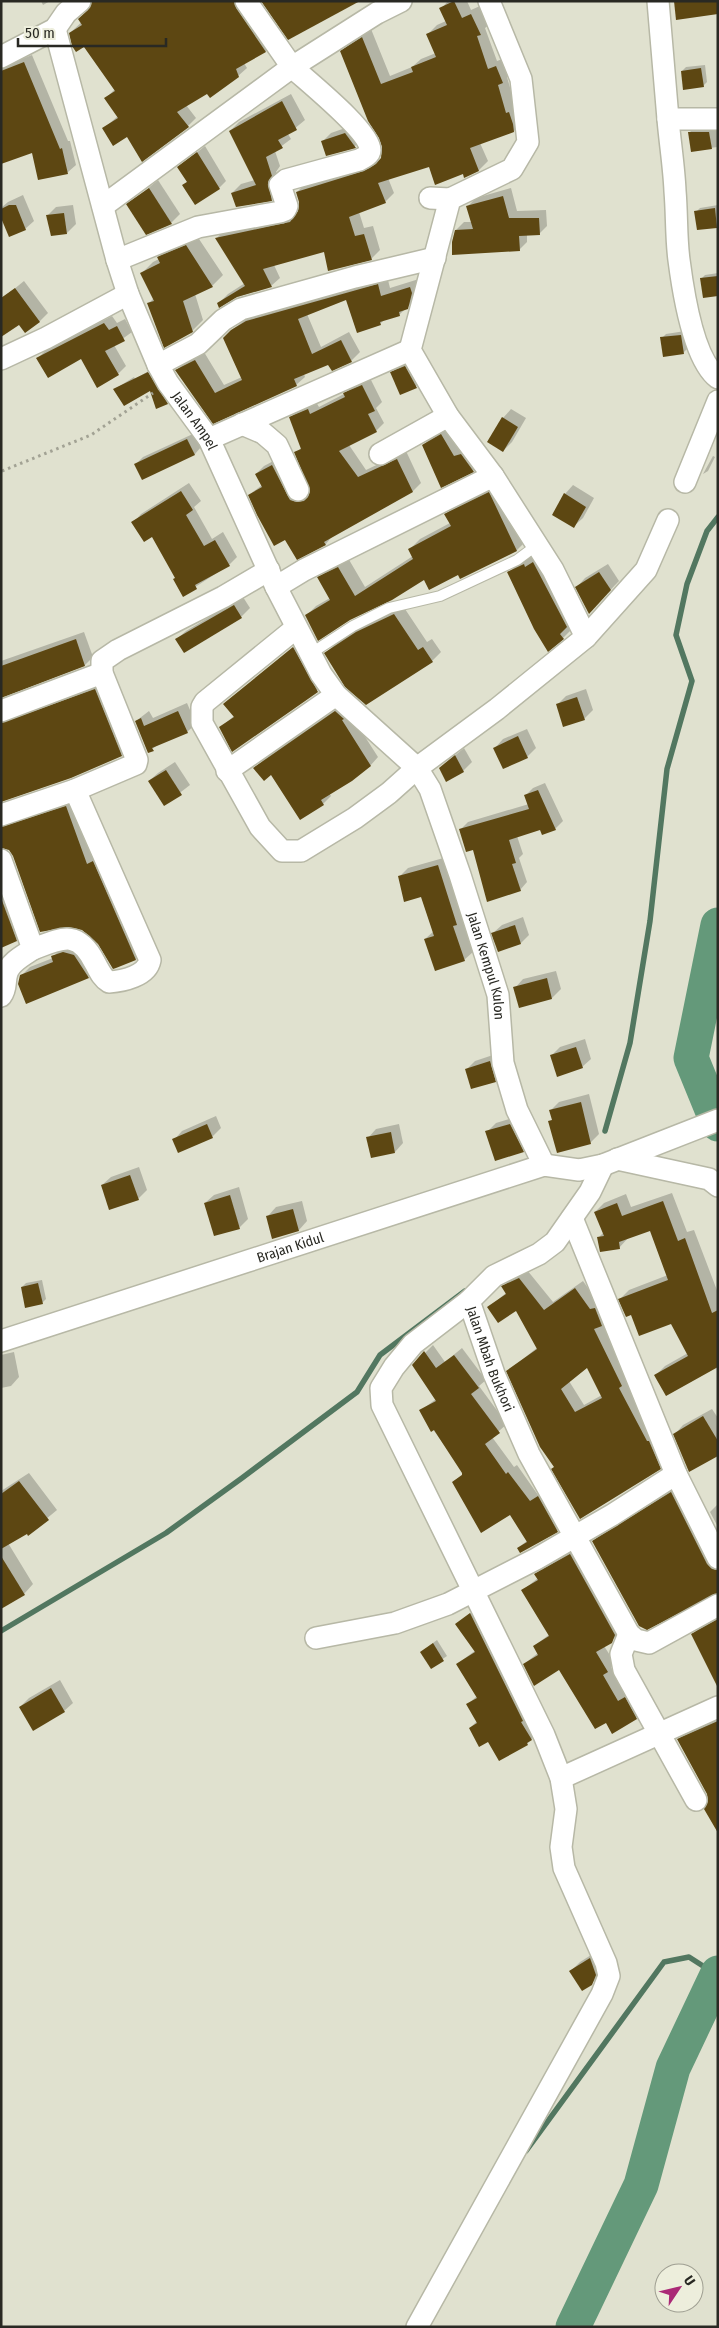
<svg xmlns="http://www.w3.org/2000/svg" width="719" height="2328" font-family="'Fira Sans Condensed',sans-serif">
<style>
.shadow{fill:#0003;fill-rule:evenodd}
.lines{fill:none;stroke-linecap:round;stroke-linejoin:round}
.stream{stroke:#527760;stroke-width:5.5}
.river{stroke:#64997a;stroke-width:35}
.building{fill:#5d4712;fill-rule:evenodd}
.lane-casing{stroke:#b7b8a6;stroke-width:12}
.street-casing{stroke:#b7b8a6;stroke-width:24}
.path{stroke:#a2a294;stroke-width:3;stroke-dasharray:2.5 4;stroke-linecap:butt}
.lane{stroke:#fff;stroke-width:10}
.street{stroke:#fff;stroke-width:21}
.labels{text-anchor:middle;dominant-baseline:central;stroke-width:5;stroke-linejoin:round;paint-order:stroke}
.street-label{font-size:14px;fill:#292923;stroke:#edeedc}
</style>
<rect width="100%" height="100%" fill="#e0e1cf"/>
<g class="shadow">
<polygon points="41,1 50,1 43,5"/>
<polygon points="104,1 245,1 274,43 266,51 244,63 247,68 238,76 186,105 196,118 188,126 128,135 103,129 118,116 106,98 115,89 84,45 70,33"/>
<polygon points="448,1 467,1 471,10 480,6 489,25 485,28 497,61 505,58 511,73 507,77 515,105 523,122 514,131 480,143 488,161 479,170 465,177 463,173 429,165 388,178 394,193 385,202 359,212 364,228 373,226 380,250 371,259 324,251 274,265 280,278 271,286 219,303 228,294 245,283 217,238 225,229 298,214 300,202 297,192 306,183 374,163 382,158 383,146 342,51 351,42 371,29 390,76 412,67 421,59 436,53 428,34 437,25 446,21 441,9"/>
<polygon points="32,55 68,141 70,141 76,165 68,172 39,179 33,152 1,162 1,67"/>
<polygon points="705,65 707,82 703,86 682,71 686,67"/>
<polygon points="291,94 305,120 288,134 291,139 275,151 280,166 276,172 280,191 271,200 232,193 241,184 255,180 230,131 239,122"/>
<polygon points="354,125 364,138 355,146 327,155 323,141 331,133"/>
<polygon points="718,128 718,147 692,150 689,133 693,129"/>
<polygon points="205,146 226,181 219,188 183,185 188,181 179,167"/>
<polygon points="158,180 180,214 171,223 128,205"/>
<polygon points="511,188 517,211 546,210 547,226 539,234 527,235 527,242 519,250 456,230 464,222 472,222 468,206 476,198"/>
<polygon points="23,195 34,221 25,229 1,215 1,208 8,202"/>
<polygon points="73,205 76,224 67,233 52,235 47,216 56,207"/>
<polygon points="718,205 717,227 696,212 700,208"/>
<polygon points="197,236 223,275 212,286 195,294 203,320 192,331 149,303 154,298 142,273 153,262 159,259 158,257 169,247"/>
<polygon points="718,273 718,294 701,279 705,275"/>
<polygon points="387,276 390,288 419,279 416,299 399,315 385,319 380,324 347,298 307,314 321,347 349,332 360,352 351,361 329,363 304,374 305,377 296,385 214,422 177,370 185,362 204,352 224,385 242,377 233,329 256,312"/>
<polygon points="24,281 48,313 39,322 20,323 2,299"/>
<polygon points="112,316 117,323 125,319 132,332 114,345 126,366 118,374 81,358 38,358 46,350"/>
<polygon points="685,331 687,349 683,353 662,338 666,334"/>
<polygon points="414,358 425,378 416,386 401,393 392,373 400,364"/>
<polygon points="152,369 171,399 167,403 150,390 115,389 134,377 135,379"/>
<polygon points="370,378 382,402 376,408 384,423 376,431 349,445 366,470 406,451 421,483 413,491 333,535 326,544 297,558 285,538 249,495 262,485 256,474 264,466 281,457 306,495 311,493 296,453 302,447 291,417 299,409 316,402 319,407 344,394 353,386"/>
<polygon points="511,409 526,418 512,442 503,451 503,418"/>
<polygon points="450,426 482,462 473,471 441,486 423,445 432,437"/>
<polygon points="195,433 201,447 195,454 143,478 136,464 143,457"/>
<polygon points="713,456 715,457 708,471 703,474"/>
<polygon points="189,483 201,501 194,507 212,539 223,532 237,557 229,565 183,595 177,577 153,535 133,523 141,514"/>
<polygon points="499,483 527,540 517,550 460,578 458,573 425,578 306,616 316,606 330,598 319,578 329,568 348,558 365,587 413,556 410,549 420,539 450,523 446,514 456,504"/>
<polygon points="573,485 594,498 583,518 574,526 565,494"/>
<polygon points="542,555 572,629 563,638 509,572 518,564 532,556"/>
<polygon points="608,564 619,581 597,604 577,587 585,578"/>
<polygon points="243,597 250,608 241,617 177,639 186,631"/>
<polygon points="403,606 427,642 432,639 441,652 432,661 326,653 334,645 366,624"/>
<polygon points="84,632 93,657 85,665 1,696 1,661"/>
<polygon points="300,642 324,685 233,750 221,727 234,716 224,704"/>
<polygon points="103,682 130,747 121,755 1,800 1,711"/>
<polygon points="586,689 593,710 584,719 557,705 566,696"/>
<polygon points="187,703 196,724 187,732 159,744 148,752 136,721 149,711 153,718"/>
<polygon points="344,704 378,757 370,766 329,793 331,796 323,804 271,774 255,768 263,760"/>
<polygon points="527,729 536,748 527,757 495,748 503,739"/>
<polygon points="464,748 472,762 463,771 447,780 440,768"/>
<polygon points="175,762 190,785 164,805 149,781 158,773"/>
<polygon points="545,783 563,821 555,829 541,829 517,836 523,854 519,858 527,882 520,890 474,849 461,829 468,822 529,804 526,795 533,788"/>
<polygon points="75,799 144,951 136,959 113,967 99,943 9,849 1,848 1,817"/>
<polygon points="447,857 465,915 462,918 473,952 464,960 425,939 434,931 422,896 399,877 408,868"/>
<polygon points="1,867 24,932 16,940 1,946"/>
<polygon points="523,917 529,935 521,943 493,933 502,925"/>
<polygon points="72,944 97,969 88,977 21,976 30,967 53,958 61,947"/>
<polygon points="556,971 561,989 552,998 520,1007 515,988 523,979"/>
<polygon points="585,1039 591,1059 582,1067 551,1056 560,1047"/>
<polygon points="499,1053 504,1072 495,1081 466,1070 475,1061"/>
<polygon points="589,1094 599,1134 590,1143 550,1122 553,1119 551,1110 559,1102"/>
<polygon points="216,1116 221,1128 212,1137 179,1151 174,1140 182,1131"/>
<polygon points="519,1116 532,1142 523,1151 487,1132 496,1123"/>
<polygon points="399,1124 403,1143 395,1152 368,1138 376,1129"/>
<polygon points="139,1167 147,1190 138,1199 102,1185 111,1177"/>
<polygon points="239,1187 248,1219 240,1227 205,1203 214,1195"/>
<polygon points="672,1193 687,1232 694,1230 718,1293 718,1366 656,1375 665,1366 688,1353 671,1323 620,1299 629,1290 668,1275 651,1229 628,1238 619,1248 599,1237 604,1232 595,1212 604,1203 626,1194 631,1207"/>
<polygon points="302,1201 307,1221 299,1230 268,1216 276,1207"/>
<path d="M527 1270 553 1302 583 1281 598 1302 668 1460 660 1468 555 1467 508 1371 538 1347 517 1309 489 1307 506 1293 503 1287 511 1278ZM587 1366 602 1395 584 1405 569 1381Z"/>
<polygon points="42,1280 46,1299 42,1303 22,1287 26,1283"/>
<polygon points="433,1345 445,1362 462,1348 486,1380 479,1386 507,1424 492,1437 514,1467 517,1465 538,1495 546,1490 565,1523 557,1531 518,1548 528,1540 511,1513 453,1482 464,1473 420,1411 436,1399 413,1365"/>
<polygon points="14,1352 19,1377 11,1386 1,1388 1,1355"/>
<polygon points="712,1409 718,1418 718,1455 675,1434 683,1425"/>
<polygon points="29,1473 57,1510 28,1534 27,1532 8,1543 33,1584 24,1594 1,1608 1,1491"/>
<polygon points="679,1485 718,1557 718,1591 593,1541 602,1533"/>
<polygon points="718,1504 718,1527 710,1512"/>
<polygon points="578,1547 619,1634 604,1646 615,1663 611,1667 626,1694 644,1710 636,1718 606,1721 560,1669 524,1664 538,1653 534,1646 550,1634 523,1590 538,1578 536,1574 543,1567"/>
<polygon points="478,1607 538,1732 527,1744 488,1741 470,1728 477,1721 468,1704 477,1696 457,1664 476,1650 457,1624"/>
<polygon points="718,1617 718,1669 693,1634 701,1626"/>
<polygon points="437,1640 447,1656 431,1667 421,1652"/>
<polygon points="60,1680 73,1703 64,1711 20,1707 29,1698"/>
<polygon points="718,1717 718,1812 678,1740 686,1731"/>
<polygon points="599,1950 600,1975 591,1984 571,1971 580,1962"/>
</g>
<g class="lines">
<g class="stream">
<polyline points="605,1131 630,1043 650,921 667,769 692,681 676,635 687,584 707,531 718,517"/>
<polyline points="1,1631 166,1533 242,1478 357,1392 380,1355 465,1291"/>
<polyline points="526,2151 664,1962 689,1957 717,1975"/>
</g>
<g class="river">
<polyline points="718,925 691,1058 718,1124"/>
<polyline points="573,2327 641,2185 673,2068 718,1973"/>
</g>
</g>
<g class="building">
<polygon points="92,1 234,1 236,8 266,52 236,69 239,77 210,98 207,94 177,112 189,127 142,162 127,137 113,146 102,128 118,118 104,98 115,91 84,47 76,52 72,46 69,33 82,25 78,19 88,10"/>
<polygon points="261,1 360,1 288,40"/>
<polygon points="454,1 462,18 471,14 481,35 477,36 488,69 496,66 503,83 498,85 506,113 509,112 513,124 514,132 470,148 479,171 464,178 463,174 435,185 429,167 378,183 386,203 349,217 355,236 364,234 372,260 328,271 324,252 263,269 272,287 237,297 219,308 217,303 245,286 215,238 290,222 298,211 299,202 296,192 364,171 376,164 381,158 382,147 379,138 368,121 340,51 362,37 381,84 413,72 411,67 436,57 426,34 447,25 439,8"/>
<polygon points="674,1 718,1 718,14 676,20"/>
<polygon points="24,62 60,149 62,148 68,174 38,180 32,153 1,164 1,71"/>
<polygon points="701,68 704,87 683,90 681,71"/>
<polygon points="282,101 297,130 278,140 283,148 266,157 272,176 268,182 272,201 236,207 231,193 256,185 229,131"/>
<polygon points="688,132 709,132 712,149 691,152"/>
<polygon points="345,133 356,148 326,156 321,141"/>
<polygon points="197,152 220,189 195,205 182,185 187,182 177,167"/>
<polygon points="149,188 172,224 146,235 126,204"/>
<polygon points="503,196 509,218 539,218 540,235 519,236 520,251 452,255 452,242 455,230 473,229 466,206"/>
<polygon points="9,205 16,205 26,230 9,237 1,218 1,209"/>
<polygon points="715,208 717,228 697,230 694,211"/>
<polygon points="64,213 67,234 51,236 46,215"/>
<polygon points="186,245 213,287 183,301 193,332 164,348 147,303 154,301 140,273 160,263 157,257"/>
<polygon points="718,276 718,296 703,298 700,278"/>
<polygon points="378,284 381,296 410,287 412,293 408,309 399,312 400,316 380,322 381,325 357,333 346,300 298,319 312,354 341,340 352,362 332,371 328,365 294,379 297,386 213,424 175,370 195,360 215,393 242,380 223,338 231,330 246,321"/>
<polygon points="15,288 40,322 25,333 19,325 1,337 1,298"/>
<polygon points="104,323 109,330 117,326 125,341 105,351 119,375 97,388 81,359 48,378 36,358"/>
<polygon points="681,335 684,354 663,357 660,337"/>
<polygon points="405,366 417,388 400,395 390,372"/>
<polygon points="148,372 168,404 156,409 150,391 124,406 113,389"/>
<polygon points="362,385 375,411 368,414 377,432 339,451 358,477 397,459 413,492 324,542 326,545 297,560 285,540 274,546 257,515 248,495 262,487 255,474 272,465 290,500 297,502 304,501 308,497 310,491 294,452 301,449 289,417 308,409 310,414 345,397 343,393"/>
<polygon points="502,417 518,427 503,452 487,442"/>
<polygon points="441,434 454,456 461,454 474,472 441,488 422,445"/>
<polygon points="187,439 195,455 142,480 134,464"/>
<polygon points="181,491 193,510 186,515 204,546 215,540 230,566 195,585 197,589 183,597 173,579 175,578 152,537 144,542 131,522"/>
<polygon points="489,492 517,551 460,579 458,575 429,590 424,580 392,600 350,620 318,641 305,615 330,600 317,577 338,567 355,596 413,559 408,549 451,526 444,514"/>
<polygon points="564,493 586,507 574,528 552,515"/>
<polygon points="533,562 567,627 560,634 564,639 548,652 534,629 507,572 524,564 525,567"/>
<polygon points="599,572 611,590 589,614 575,587"/>
<polygon points="234,605 242,618 184,653 175,639"/>
<polygon points="394,614 418,650 423,647 433,662 366,705 345,687 324,653 356,632"/>
<polygon points="76,639 85,666 1,698 1,666"/>
<polygon points="293,647 318,692 232,752 219,727 234,717 223,704"/>
<polygon points="95,689 122,756 71,778 1,802 1,723"/>
<polygon points="577,697 585,720 563,727 556,704"/>
<polygon points="178,711 188,733 152,748 154,751 148,753 135,721 141,718 144,726"/>
<polygon points="335,711 344,719 342,720 371,766 352,781 321,800 324,805 300,820 271,775 264,781 253,768"/>
<polygon points="518,736 528,758 503,769 493,748"/>
<polygon points="455,755 464,772 446,782 439,768"/>
<polygon points="166,770 182,795 164,806 148,781"/>
<polygon points="538,790 556,830 542,835 540,830 509,840 516,863 512,864 521,891 487,902 473,850 466,852 459,829 529,809 524,795"/>
<polygon points="66,806 87,864 93,861 136,960 116,968 113,969 98,944 82,930 68,927 40,932 13,856 9,850 1,848 1,827"/>
<polygon points="438,865 457,925 453,926 465,961 435,971 424,939 434,936 421,897 404,902 398,876"/>
<polygon points="1,898 17,941 1,948"/>
<polygon points="515,925 521,944 498,952 491,933"/>
<polygon points="63,952 74,955 89,978 26,1004 18,984 20,975 53,962 51,956"/>
<polygon points="547,978 552,999 519,1008 513,987"/>
<polygon points="576,1047 583,1068 557,1077 550,1055"/>
<polygon points="490,1061 496,1082 471,1089 465,1069"/>
<polygon points="581,1102 591,1144 557,1153 548,1121 552,1120 549,1110"/>
<polygon points="207,1124 213,1138 178,1153 172,1139"/>
<polygon points="510,1124 524,1152 495,1161 485,1131"/>
<polygon points="391,1132 395,1153 371,1158 366,1137"/>
<polygon points="130,1175 139,1200 109,1210 101,1185"/>
<polygon points="230,1195 240,1229 214,1236 204,1203"/>
<polygon points="663,1201 678,1241 685,1238 712,1313 718,1310 718,1367 666,1396 654,1375 688,1356 671,1324 639,1336 631,1315 626,1317 618,1299 668,1280 650,1231 619,1242 620,1249 600,1252 597,1237 604,1236 594,1212 617,1203 622,1216"/>
<polygon points="293,1209 299,1231 272,1239 266,1216"/>
<path d="M519 1278 544 1310 575 1288 590 1309 595 1308 602 1326 594 1329 622 1386 619 1388 647 1441H649L661 1469 580 1519 551 1469 554 1467 540 1447 506 1371 537 1349 516 1311 498 1323 487 1307 506 1294 501 1286ZM587 1368 602 1398 575 1412 561 1389Z"/>
<polygon points="38,1283 43,1304 25,1308 21,1287"/>
<polygon points="424,1351 436,1368 454,1355 479,1388 471,1394 500,1433 485,1444 506,1474 508,1472 530,1501 538,1496 558,1532 520,1553 517,1548 527,1542 510,1515 481,1533 452,1482 462,1475 462,1473 434,1430 431,1432 419,1410 436,1401 412,1365"/>
<polygon points="703,1416 718,1441 718,1456 689,1472 673,1434"/>
<polygon points="19,1481 49,1520 28,1536 27,1534 1,1549 1,1494"/>
<polygon points="671,1492 707,1564 712,1569 718,1570 718,1593 647,1630 639,1626 592,1541"/>
<polygon points="570,1554 615,1635 612,1643 596,1652 608,1672 603,1675 618,1701 625,1697 637,1719 612,1734 606,1723 595,1729 559,1670 534,1686 523,1664 538,1655 533,1646 549,1636 521,1590 538,1580 534,1574"/>
<polygon points="1,1556 25,1595 1,1609"/>
<polygon points="470,1613 523,1721 521,1722 532,1740 527,1743 528,1745 499,1761 488,1742 479,1747 469,1728 477,1723 466,1704 477,1698 456,1664 475,1652 455,1624"/>
<polygon points="718,1619 718,1688 691,1634"/>
<polygon points="433,1643 444,1661 431,1669 420,1652"/>
<polygon points="51,1688 65,1712 33,1731 19,1707"/>
<polygon points="718,1721 718,1833 704,1809 708,1801 707,1794 677,1739"/>
<polygon points="590,1958 596,1975 592,1985 582,1991 569,1971"/>
</g>
<g class="lines">
<g class="lane-casing">
<polyline id="lane" points="310,654 353,626 389,608 440,596 517,560 537,545"/>
</g>
<g class="street-casing">
<g id="street">
<polyline points="246,1 292,67 377,13 401,1"/>
<polyline points="658,1 668,119"/>
<path id="s1" d="M55 29 117 260 128 294 158 365 168 383 209 439 276 587 321 674 336 695 417 768 430 789 460 875 498 995 503 1063 517 1110 544 1165"/>
<polyline points="1,57 55,29 66,13 80,1"/>
<path d="M718 119H668C670 143 674 167 675 191 677 214 676 238 679 260 683 291 693 359 718 378"/>
<polyline points="430,198 450,199"/>
<path d="M103 206 292 67C307 81 370 131 370 150 370 155 363 158 359 160L286 180 280 185 287 206 285 210 280 212 198 227 117 260"/>
<polyline points="1,359 46,338 128,294"/>
<polyline points="158,365 198,344 223,320 241,309 355,277 435,258"/>
<polyline points="242,424 263,433 277,445 298,490"/>
<polyline points="209,439 410,350"/>
<polyline points="380,454 448,416"/>
<polyline points="685,482 718,401"/>
<polyline points="276,587 304,570 493,476"/>
<polyline points="296,628 205,702 202,707 202,723 260,827 282,851 301,851 355,818 389,793 417,768 497,709 586,637 553,570 493,476 448,416 410,350 450,199 512,169 528,142 521,79 489,1"/>
<polyline points="586,637 646,570 668,520"/>
<polyline points="1,711 102,673"/>
<polyline points="227,771 336,695"/>
<polyline points="75,790 136,764 137,760 102,673 102,661 118,650 223,597 269,570"/>
<path d="M1 815 75 790 150 960C147 976 123 981 109 982 102 978 99 970 95 963 78 929 62 938 33 949"/>
<path d="M1 860 33 949C24 955 10 962 7 973 4 982 7 988 1 996"/>
<polyline points="617,1159 709,1179 718,1186"/>
<path id="s2" d="M603 1165 590 1192 555 1242 539 1254 494 1276 469 1301 494 1374 529 1454 629 1634 636 1640 649 1643 718 1605"/>
<polyline points="572,1218 676,1474 718,1558"/>
<path id="s3" d="M1 1341 544 1165 579 1170 603 1165 718 1120"/>
<polyline points="629,1634 621,1654 624,1670 696,1800"/>
<polyline points="316,1638 395,1623 448,1604 536,1559 612,1515 676,1474"/>
<polyline points="561,1778 718,1707"/>
<polyline points="417,2327 602,1994 609,1976 606,1963 564,1868 561,1847 566,1809 561,1778 544,1735 382,1405 381,1388 394,1367 413,1344 469,1301"/>
</g>
</g>
<polyline class="path" points="2,471 91,435 153,393"/>
<use href="#lane" class="lane"/>
<use href="#street" class="street"/>
</g>
<g class="labels">
<g class="street-label">
<text stroke="none"><textPath href="#s1" startOffset="419">Jalan Ampel</textPath></text>
<text stroke="none"><textPath href="#s1" startOffset="1048">Jalan Kempul Kulon</textPath></text>
<text stroke="none"><textPath href="#s3" startOffset="304">Brajan Kidul</textPath></text>
<text stroke="none"><textPath href="#s2" startOffset="258">Jalan Mbah Bukhori</textPath></text>
</g>
</g>
<rect width="719" height="2328" fill="none" stroke="#292923" stroke-width="5"/>
<g transform="translate(679 2288) rotate(55)"><circle r="24" fill="#edeedc" stroke="#9f9f92"/>
<path d="M0-4L9 19L0 12L-9 19Z" fill="#aa2976"/>
<text y="-8" font-size="14" font-weight="bold" text-anchor="middle" fill="#292923">U</text>
</g>
<path d="M18 38v8h148v-8" fill="none" stroke="#292923" stroke-width="2.5"/>
<text x="25" y="38" font-size="15" fill="#292923" stroke="#edeedc" stroke-width="4" paint-order="stroke">50 m</text>
</svg>
